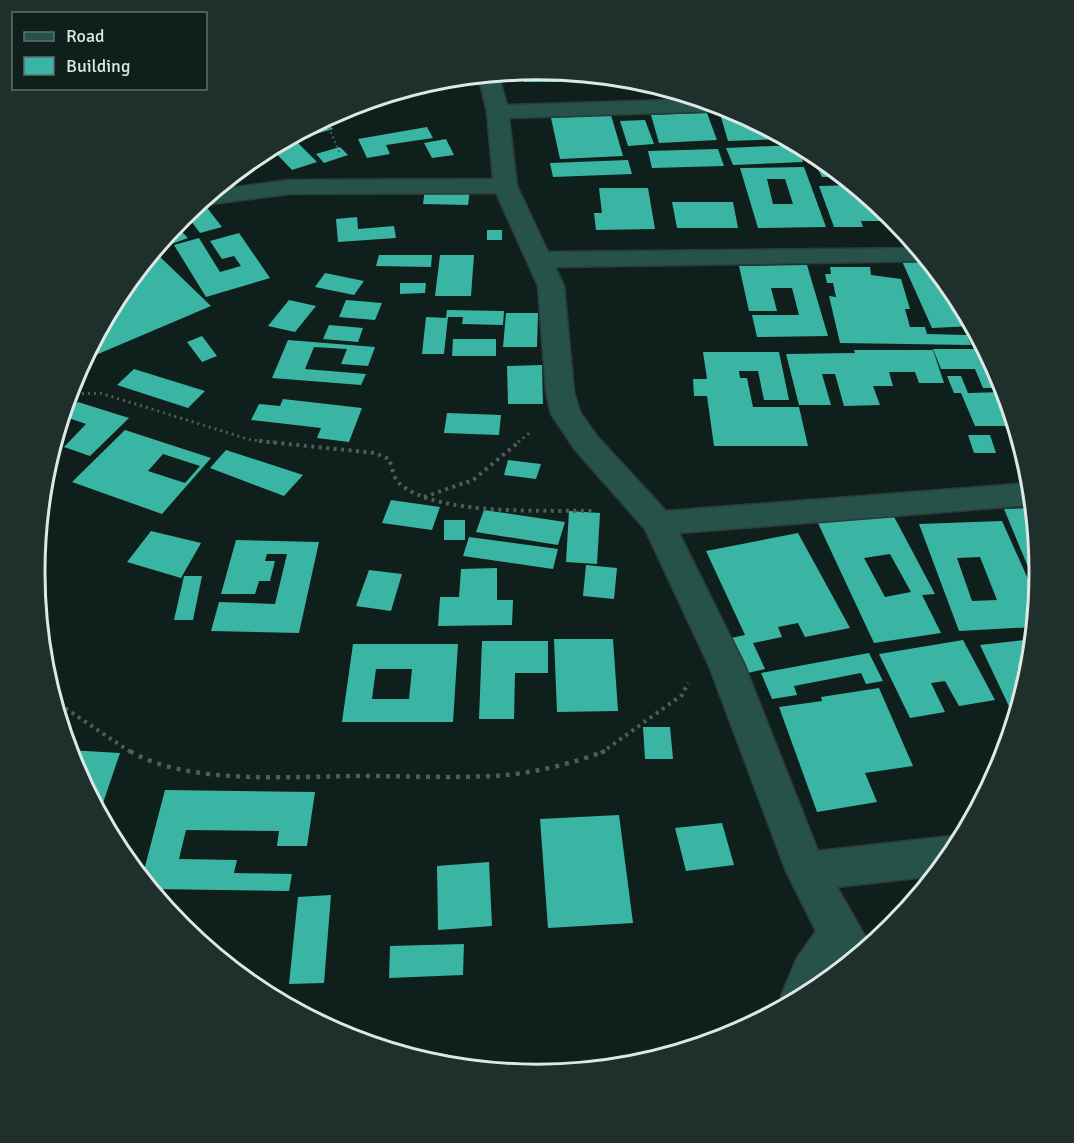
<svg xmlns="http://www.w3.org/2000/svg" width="1074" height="1143" font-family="Signika,sans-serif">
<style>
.building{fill:#3bb5a3;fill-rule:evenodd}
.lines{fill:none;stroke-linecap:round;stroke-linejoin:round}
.street-casing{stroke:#2b3b38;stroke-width:3}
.path-far3{stroke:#4d5d5a;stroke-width:2;stroke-dasharray:2 3;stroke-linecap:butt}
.path-far2{stroke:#4d5d5a;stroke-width:3;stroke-dasharray:2 4;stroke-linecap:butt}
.path-far1{stroke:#4d5d5a;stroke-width:4;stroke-dasharray:3 4.5;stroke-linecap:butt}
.path{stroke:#4d5d5a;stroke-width:4.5;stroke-dasharray:4 6;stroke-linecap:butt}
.street{fill:#27524a;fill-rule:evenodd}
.rim{fill:none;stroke:#dde8e5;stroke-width:3}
</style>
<rect width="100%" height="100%" fill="#0e1f1c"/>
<g class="building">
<polygon points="537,69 573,73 573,76 559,76 559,82 524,82 523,70"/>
<polygon points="585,74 635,79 642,81 642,84 585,83"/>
<polygon points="735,110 788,139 728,141 721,117 728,117 726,111"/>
<polygon points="707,113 717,140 659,143 651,115"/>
<polygon points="611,115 623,156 560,159 551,118"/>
<polygon points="323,119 333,129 295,140 317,162 292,170 270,147"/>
<polygon points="645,120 654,144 628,146 620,121"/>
<polygon points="427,127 433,138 386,145 390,154 367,158 358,139"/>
<polygon points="446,139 454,155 432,158 424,143"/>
<polygon points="796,145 803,162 733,165 726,148"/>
<polygon points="340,147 348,155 324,163 316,154"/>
<polygon points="718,149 724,166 652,168 648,151"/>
<polygon points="628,160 632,174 553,177 550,163"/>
<path d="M804 167 826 227 758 228 740 168ZM767 179H785L793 204H773Z"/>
<polygon points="834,168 845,177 822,177 818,169"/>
<polygon points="854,185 893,216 896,221 861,221 863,227 834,227 819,186"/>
<polygon points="599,188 648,188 655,229 596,230 594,213 602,213"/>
<polygon points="425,189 470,189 468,205 423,204"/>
<polygon points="201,200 222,227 200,233 185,213"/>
<polygon points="672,202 733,202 738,228 677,228"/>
<polygon points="357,217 358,229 394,226 396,238 338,242 336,219"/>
<polygon points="175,225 188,238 166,246 161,242"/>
<rect x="487" y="230" width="15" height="10"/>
<polygon points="239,233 270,278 206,297 174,245 199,238 220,272 241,266 234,256 222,259 210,241"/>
<polygon points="155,252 211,306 91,357 87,352 119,292 151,254"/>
<polygon points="379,255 432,255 431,267 376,266"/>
<polygon points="440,255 474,255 471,296 435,296"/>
<polygon points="927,258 955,293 973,326 932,328 901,259"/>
<polygon points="807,265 828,336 757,337 752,315 799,315 792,288 771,288 777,311 749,311 739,266"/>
<polygon points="830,267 870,267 871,275 901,279 910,309 905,309 910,327 925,327 927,334 967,335 971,345 840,343 829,296 836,297 833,283 827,283 825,274 831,274"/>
<polygon points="325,273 364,281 354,295 315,287"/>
<polygon points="400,283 426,283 425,293 400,294"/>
<polygon points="289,300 316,306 295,332 268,326"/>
<polygon points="346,300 382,303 375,320 339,317"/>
<polygon points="447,310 504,311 503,325 462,324 463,317 448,317 444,354 422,354 426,317 446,318"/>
<polygon points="506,313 538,313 537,347 503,347"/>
<polygon points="329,325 363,328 358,342 323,339"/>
<polygon points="202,336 217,356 202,362 187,342"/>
<polygon points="453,339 496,339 496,356 452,356"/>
<polygon points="288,340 375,347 368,366 341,364 347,349 314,347 305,369 366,374 361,385 272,378"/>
<polygon points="933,349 985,349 1004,388 983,388 975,369 941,369"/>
<polygon points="854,350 933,350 944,383 919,383 915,372 889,372 893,386 873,386 880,405 844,406 835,374 822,374 831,405 799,405 786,354 855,353"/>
<polygon points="703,352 779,352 789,400 764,400 758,371 739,371 740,378 747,378 753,407 799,407 808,446 714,446 707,396 694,396 693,379 707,379"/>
<polygon points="542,365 543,404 508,404 507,366"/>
<polygon points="134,369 205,391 188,408 117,385"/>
<polygon points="947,376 961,376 968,393 1005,392 1024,455 1021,455 1009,426 975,426 961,393 954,393"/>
<polygon points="283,399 362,408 349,442 317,438 321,428 251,420 259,404 280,406"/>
<polygon points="78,402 129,418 90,456 64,447 86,424 63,416"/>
<polygon points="447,413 501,415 499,435 444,433"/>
<path d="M125 430 211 458 162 514 72 482ZM163 454 200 466 185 483 148 471Z"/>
<polygon points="968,435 990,435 996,453 974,453"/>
<polygon points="226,450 303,475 284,496 210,468"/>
<polygon points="508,460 541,464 536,479 504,475"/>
<polygon points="391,500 440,507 432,530 382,523"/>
<polygon points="1033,508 1039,572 1038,591 1004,509"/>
<polygon points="484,510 565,522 558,545 476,532"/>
<polygon points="569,511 600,513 597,564 566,562"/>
<path d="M891 511 935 594 922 595 941 633 874 643 817 521ZM890 554 911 592 885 597 864 558Z"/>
<rect x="444" y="520" width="21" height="20"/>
<path d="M1002 521 1037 599 1034 627 959 631 919 524ZM980 557 997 600 972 601 957 558Z"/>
<polygon points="151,531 201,543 181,578 127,562"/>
<polygon points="798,533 850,628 805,637 798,623 778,627 782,637 753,643 765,669 739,675 722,640 745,635 706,551"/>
<polygon points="469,537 558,549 553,569 463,556"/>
<polygon points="236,540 319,542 299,633 211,631 219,602 275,604 287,554 267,554 265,561 275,561 270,581 259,581 255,594 221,594"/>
<polygon points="586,565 617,568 614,599 583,596"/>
<polygon points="497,568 497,600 513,600 512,625 438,626 440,597 459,597 461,569"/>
<polygon points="369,570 402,574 391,611 356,606"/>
<polygon points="184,576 202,576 193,620 174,620"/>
<polygon points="554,639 613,639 618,711 557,712"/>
<polygon points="1033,639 1030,668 1017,669 1025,686 1015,719 980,645"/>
<polygon points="963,640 995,700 959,706 945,681 931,683 945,712 910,718 879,654"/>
<polygon points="482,641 548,641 548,673 515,673 514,719 479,719"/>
<path d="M353 644H458L453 722H342ZM376 669H412L409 699H372Z"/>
<polygon points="869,653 883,681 866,684 861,673 794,686 797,695 772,699 761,673"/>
<polygon points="879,688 913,766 865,773 877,802 817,812 779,707 822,701 821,697"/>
<polygon points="643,727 670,727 673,759 645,759"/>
<polygon points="68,750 120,753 103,803 94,803 73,763"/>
<polygon points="165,790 315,792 307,846 277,846 279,831 186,830 179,859 237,860 234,873 292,874 289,891 151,889 142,878"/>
<polygon points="619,815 633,923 548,928 540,819"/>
<polygon points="722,823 734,865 686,871 675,828"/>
<polygon points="489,862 492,926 438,930 437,866"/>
<polygon points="331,895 324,983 289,984 298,897"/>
<polygon points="464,944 463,975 389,978 390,946"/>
</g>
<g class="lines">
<g class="street-casing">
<polygon id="street" points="498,73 507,105 703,99 731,108 722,111 509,118 517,186 548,252 918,248 929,261 555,267 564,286 574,392 580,412 597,436 666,511 1031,483 1032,505 679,533 745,666 818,851 951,836 960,840 934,876 837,887 870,945 816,989 785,1006 781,996 797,958 816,931 786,871 709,666 645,529 575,450 551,414 546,392 538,286 496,193 289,194 204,205 197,203 214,190 289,180 493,179 487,112 478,75"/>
</g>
<polyline class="path-far3" points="325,118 340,154"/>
<g class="path-far2">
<polyline points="66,401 77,394 100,393 251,440 274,442"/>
<polyline points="518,442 531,432"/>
</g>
<g class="path-far1">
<path d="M259 441 375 453 389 459C392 467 393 478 400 484 437 516 545 510 594 511"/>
<polyline points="424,497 473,480 520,441"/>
<polyline points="53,700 132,753"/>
<polyline points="601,753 682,695 688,683"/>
</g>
<path class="path" d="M130 751C188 786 295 776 362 776 406 776 451 778 494 776 530 774 572 764 605 751"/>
<use href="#street" class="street"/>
</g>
<path d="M0 0H1074V1143H0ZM45 572a492 492 0 1 1 984 0a492 492 0 1 1-984 0Z" fill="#1f2f2c" fill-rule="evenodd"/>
<path class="rim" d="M45 572a492 492 0 1 1 984 0a492 492 0 1 1-984 0Z"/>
<rect x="12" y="12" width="195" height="78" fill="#0e1f1c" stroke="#616f6c" stroke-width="1.5"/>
<rect x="24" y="32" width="30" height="9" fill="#27524a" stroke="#616f6c" stroke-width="1.5"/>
<text x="66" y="42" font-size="18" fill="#dde8e5">Road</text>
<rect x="24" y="57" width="30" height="18" fill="#3bb5a3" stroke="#616f6c" stroke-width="1.5"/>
<text x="66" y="72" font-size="18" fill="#dde8e5">Building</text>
</svg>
